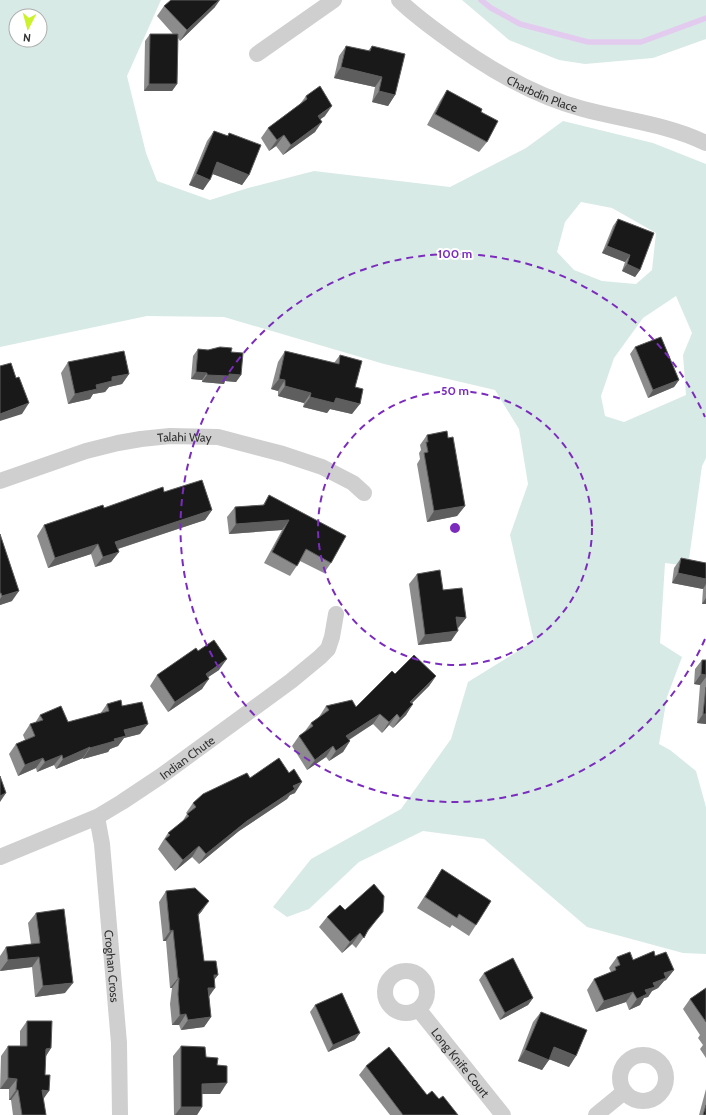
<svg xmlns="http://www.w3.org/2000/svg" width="706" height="1115" font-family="Cabin,sans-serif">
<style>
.green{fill:#d8eae6;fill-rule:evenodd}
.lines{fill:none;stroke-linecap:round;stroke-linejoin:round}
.stream{stroke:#e3cbf0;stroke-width:5.5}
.street{stroke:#cfcfcf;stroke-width:16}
.wall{fill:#8c8c8c}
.shaded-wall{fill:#5e5e5e}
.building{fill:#191919;stroke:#5e5e5e}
.ring{fill:none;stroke:#7b2cbf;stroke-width:2;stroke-dasharray:7 5}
.labels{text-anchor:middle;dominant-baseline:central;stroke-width:4;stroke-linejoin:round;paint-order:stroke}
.street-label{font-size:12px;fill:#323232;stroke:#fff}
.centre{fill:#7b2cbf;stroke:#fff;stroke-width:2}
.ring-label{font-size:12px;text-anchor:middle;font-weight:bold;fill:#7b2cbf;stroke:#fff;stroke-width:4;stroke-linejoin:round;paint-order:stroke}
</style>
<rect width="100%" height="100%" fill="#fff"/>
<g class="green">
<path d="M0 0H161L127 76 146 153 157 181 210 200 248 188 314 171 450 187 526 148 563 121 653 143 706 164V458L702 466 688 566 665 563 660 643 682 657 667 697 659 744 670 750 696 771 706 807V954L683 953 587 927 484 839 423 831 359 862 309 909 287 917 273 907 311 859 401 809 451 739 468 682 534 641 510 535 528 484 519 429 495 390 384 364 224 317 147 316 0 347ZM16 16H40V40H16ZM581 202 612 208 656 233 652 270 636 284 602 281 574 270 557 252 565 222ZM676 296 692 333 683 355 686 395 624 422 605 416 601 396 614 358 643 318Z"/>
<polygon points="462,0 706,0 706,39 653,58 585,64 559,60 509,40"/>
</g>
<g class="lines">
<polyline class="stream" points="481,0 491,8 520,24 588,42 641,42 706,18"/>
<g class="street">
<path id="s1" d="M399 0C412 13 427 24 442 35 485 67 531 95 583 109 624 120 667 124 706 143"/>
<polyline points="257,54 334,0"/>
<path id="s2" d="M0 481 86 451 118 443 141 439 170 436 218 437 283 454 322 467 353 483 364 493"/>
<path id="s3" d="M97 817 102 844 119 1043 120 1115"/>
<path id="s4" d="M0 857 97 817 122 802 161 776 291 681 320 657 328 649 332 637 336 614"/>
<circle cx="406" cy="992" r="21"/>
<path id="s5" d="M419 1010 503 1115"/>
<circle cx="643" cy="1078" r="23"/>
<polyline points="596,1115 624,1092"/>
</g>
</g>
<g class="wall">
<polygon points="164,6 215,7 180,41 178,38 177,84 172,91 144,91 145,41 150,34 173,34 157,16"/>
<polygon points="346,46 368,51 372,46 395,95 388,106 372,102 375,87 334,78 339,56"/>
<polygon points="447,90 481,112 487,142 479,152 427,125 440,101"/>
<polygon points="306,96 325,116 320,119 315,132 283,155 276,146 269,151 261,138 268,128 300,104"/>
<polygon points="214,131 227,136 229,133 249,175 242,185 213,174 203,190 189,185 207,141"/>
<polygon points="618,219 640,270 635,277 622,271 625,262 602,253 613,226"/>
<polygon points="635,347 679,380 674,387 648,398 630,354"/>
<polygon points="198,349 231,352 241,375 236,382 225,381 224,384 202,382 202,380 191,379 193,356"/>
<polygon points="285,351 334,363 340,355 355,387 352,414 330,409 327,413 303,407 304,403 278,396 278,391 271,389 278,362"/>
<polygon points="68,362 129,374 122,384 109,387 105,392 93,394 90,399 68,404 61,373"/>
<polygon points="427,435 448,438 465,506 457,516 427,522 417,464 420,459 419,453 421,450 420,445"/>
<polygon points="164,492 212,510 205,520 118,549 119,552 111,562 95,567 91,554 48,568 37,536 44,525 104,508"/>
<polygon points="269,495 331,563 324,573 300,561 290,576 264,563 282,530 229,534 227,517 235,507 263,505"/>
<polygon points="0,534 12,601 0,605"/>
<polygon points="681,558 706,563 706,604 702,604 703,589 672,583 674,568"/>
<polygon points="417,574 443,590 466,618 458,628 451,641 418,645 409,584"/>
<polygon points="198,651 219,670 208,677 202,689 168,712 150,686 157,675"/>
<polygon points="702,660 706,660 706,724 697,723 700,685 694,684 695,669"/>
<polygon points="395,674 436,676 429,686 412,703 406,715 393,728 389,725 382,733 373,724 349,740 350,741 343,752 329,761 326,757 307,770 292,746 299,736 305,731 311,723 320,717 319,717 326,706 356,707"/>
<polygon points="107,704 122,706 140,734 124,738 118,746 110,749 108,752 83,759 83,758 56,769 54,765 37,772 36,768 18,776 9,754 16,744 25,740 23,735 30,724 35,723 40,715 68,722 100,714"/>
<polygon points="250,778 295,793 290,795 287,799 239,831 199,864 192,857 175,871 158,849 161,844 168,833 182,822 187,814 186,813 193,803"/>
<polygon points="442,869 476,925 469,936 452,925 450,928 417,908"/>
<polygon points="166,891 202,911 198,915 204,961 218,975 214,980 209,997 211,1017 204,1027 181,1030 179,1025 172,1025 170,1004 172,988 170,988 166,941 163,941 159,902"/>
<polygon points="345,910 375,922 366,934 356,948 352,944 342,953 319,927 327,917"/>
<polygon points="36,913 65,993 35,997 32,967 0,971 0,956 6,947 31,944 28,923"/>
<polygon points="655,956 674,970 666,980 664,981 658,988 652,991 648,997 644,998 640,1005 629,1010 626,1002 596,1012 587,990 594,979 611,972 609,968 617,957 633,960"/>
<polygon points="484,973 533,998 528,1005 500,1020 479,980"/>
<polygon points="706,988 706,1058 700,1049 703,1045 698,1038 700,1035 683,1009 690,999"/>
<polygon points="315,1005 355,1040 328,1052 310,1012"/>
<polygon points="541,1012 569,1067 549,1059 542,1070 518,1061 533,1022"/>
<polygon points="27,1021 51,1048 46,1056 43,1099 46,1115 13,1115 11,1100 9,1100 9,1089 0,1089 1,1056 8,1046 20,1046 20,1031"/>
<polygon points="181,1046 206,1057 217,1065 220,1094 202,1094 202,1107 197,1115 174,1115 173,1056"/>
<polygon points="366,1066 427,1095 458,1115 390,1115 359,1075"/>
<polygon points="706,1089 706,1115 699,1115"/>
</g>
<g class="shaded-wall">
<polygon points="219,0 220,0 215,7 180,41 187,30"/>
<polygon points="341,67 382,77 375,87 334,78"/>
<polygon points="149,84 177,84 172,91 144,91"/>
<polygon points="379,91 395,95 388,106 372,102"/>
<polygon points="332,106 325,116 311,126 318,116"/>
<polygon points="322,122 315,132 283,155 291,145"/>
<polygon points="284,135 276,146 269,151 277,140"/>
<polygon points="217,162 249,175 242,185 210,173"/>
<polygon points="196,174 210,180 203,190 189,185"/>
<polygon points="607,246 630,255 625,262 602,253"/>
<polygon points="627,264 640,270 635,277 622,271"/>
<polygon points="196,372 207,373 202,380 191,379"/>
<polygon points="129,374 122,384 109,387 105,392 93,394 90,399 68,404 75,394 112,377"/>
<polygon points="229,374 241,375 236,382 225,381 224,384 202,382 207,375"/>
<polygon points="279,379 285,380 278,391 271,389"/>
<polygon points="679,380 674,387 648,398 653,390"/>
<polygon points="285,386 311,393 304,403 278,396"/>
<polygon points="310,397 336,398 360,404 352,414 330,409 327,413 303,407"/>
<polygon points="29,403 22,414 0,421 0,414"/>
<polygon points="465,506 457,516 427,522 434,511"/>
<polygon points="212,510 205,520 108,552 115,542"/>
<polygon points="289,520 282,530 229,534 236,524"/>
<polygon points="98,544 91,554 48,568 55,558"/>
<polygon points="119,552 111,562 95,567 103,557"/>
<polygon points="678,573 706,579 706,584 703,589 672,583"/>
<polygon points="19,591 12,601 0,605 0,599 2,596"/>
<polygon points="706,598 706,604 702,604"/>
<polygon points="456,617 466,618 458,628 449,627"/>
<polygon points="458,631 451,641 418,645 425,635"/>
<polygon points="227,659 219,670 198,684 206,674"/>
<polygon points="701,674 706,675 706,677 700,685 694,684"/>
<polygon points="436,676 429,686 403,712 410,702"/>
<polygon points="209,679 202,689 168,712 175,702"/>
<polygon points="413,704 406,715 393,728 400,718"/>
<polygon points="380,714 373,724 339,746 346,736"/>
<polygon points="397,714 389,725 382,733 389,722"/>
<polygon points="703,714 706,714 706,724 697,723"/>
<polygon points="148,724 140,734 124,738 118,746 110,749 108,752 83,759 90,748 114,739 124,730"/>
<polygon points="350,741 343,752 329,761 336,751"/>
<polygon points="333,746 326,757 307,770 315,760"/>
<polygon points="90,747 83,758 56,769 63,759"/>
<polygon points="62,755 54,765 37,772 45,762"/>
<polygon points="43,758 36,768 18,776 25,765"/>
<polygon points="302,782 295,793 290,795 287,799 239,831 199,864 206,854 247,821 293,786"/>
<polygon points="6,793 0,802 0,796"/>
<polygon points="199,846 192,857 175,871 183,860"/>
<polygon points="209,901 202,911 191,924 198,914"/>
<polygon points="173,930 166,941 163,941 170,931"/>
<polygon points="360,933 352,944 342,953 350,942"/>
<polygon points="39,957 32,967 0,971 8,960"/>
<polygon points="674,970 666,980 664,981 658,988 652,991 648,997 644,998 640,1005 629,1010 637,999 664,973"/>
<polygon points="214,975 218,975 210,985"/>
<polygon points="178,978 179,978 172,988 170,988"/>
<polygon points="73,983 65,993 35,997 43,986"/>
<polygon points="208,988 215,988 208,998"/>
<polygon points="633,992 626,1002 596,1012 604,1001"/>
<polygon points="533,998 528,1005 500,1020 505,1013"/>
<polygon points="186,1014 179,1025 172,1025 180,1015"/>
<polygon points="211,1017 204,1027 181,1030 188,1020"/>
<polygon points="360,1033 355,1040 328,1052 333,1045"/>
<polygon points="554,1047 576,1056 569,1067 546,1058"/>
<polygon points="51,1048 44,1059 46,1049"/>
<polygon points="525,1050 549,1060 542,1070 518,1061"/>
<polygon points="8,1078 17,1079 9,1089 0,1089"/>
<polygon points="227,1083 220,1094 195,1094 202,1084"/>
<polygon points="16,1090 18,1090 11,1100 9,1100"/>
<polygon points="42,1090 49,1091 42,1101"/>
<polygon points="181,1107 202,1107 197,1115 175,1115"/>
</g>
<g class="building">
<polygon points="171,0 219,0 187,30 164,6"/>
<polygon points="150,34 178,34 177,84 149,84"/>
<polygon points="346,46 370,51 372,46 405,54 395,95 379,91 382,77 341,67"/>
<polygon points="320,86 332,106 318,116 322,122 291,145 284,135 277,140 268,128 307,99 306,96"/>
<polygon points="447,90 482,109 481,112 498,121 487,142 435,114"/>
<polygon points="214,131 228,136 229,133 261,145 249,175 217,162 210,180 196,174"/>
<polygon points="618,219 654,233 640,270 627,264 630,255 607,246"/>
<polygon points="661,337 679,380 653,390 635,347"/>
<polygon points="220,347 232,348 231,352 243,353 241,375 229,374 229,376 207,375 207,373 196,372 198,349 208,350"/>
<polygon points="124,351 129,374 112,377 112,381 96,385 97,389 75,394 68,362"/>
<polygon points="285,351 339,364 340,355 362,361 355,387 363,389 360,404 336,398 334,403 310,397 311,393 285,386 285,380 279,379"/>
<polygon points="11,363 16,378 19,377 29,403 0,414 0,366"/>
<polygon points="447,431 448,438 453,437 465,506 434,511 424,453 428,452 426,442 428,442 427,435"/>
<polygon points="202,480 212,510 115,542 119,552 103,557 98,544 55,558 44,525 103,505 104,508 163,487 164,492"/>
<polygon points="269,495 346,536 331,563 306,549 297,566 272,552 289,520 236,524 235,507 264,505"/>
<polygon points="0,534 19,591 2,596 1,593 0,593"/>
<polygon points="681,558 706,563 706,579 678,573"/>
<polygon points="440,570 443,590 462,588 466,618 456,617 458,631 425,635 417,574"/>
<polygon points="214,640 227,659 206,674 209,679 175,702 157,675 196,648 198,651"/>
<polygon points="414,655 436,676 410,702 413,704 400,718 397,714 389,722 380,714 346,736 350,741 336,751 333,746 315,760 299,736 313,726 311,723 329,710 326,706 352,700 356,707 392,671 395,674"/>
<polygon points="702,660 706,660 706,675 701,674"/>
<polygon points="706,687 706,714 703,714"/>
<polygon points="121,700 122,706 142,702 148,724 124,730 126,736 114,739 115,741 90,748 90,747 63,759 62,755 45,762 43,758 25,765 16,744 35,736 30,724 43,720 40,715 61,706 68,722 109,711 107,704"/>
<polygon points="279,758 289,773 294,769 302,782 293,786 295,789 247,821 206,854 199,846 183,860 165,839 170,835 168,833 189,816 187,814 196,807 193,803 203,794 247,773 250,778"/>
<polygon points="0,776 6,793 0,796"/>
<polygon points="442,869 491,901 476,925 459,914 457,918 425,897"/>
<polygon points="374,884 384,896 383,912 368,930 364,938 360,933 350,942 327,917 340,905 345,910"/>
<polygon points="195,888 209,901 198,914 200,930 204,961 216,961 218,975 214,975 215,988 208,988 211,1017 188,1020 186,1014 180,1015 178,994 179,978 178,978 173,930 170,931 166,891"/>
<polygon points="64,909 73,983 43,986 39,957 8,960 6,947 40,943 36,913"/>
<polygon points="654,951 655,956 666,952 674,970 664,973 666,978 653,983 655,987 645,990 647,994 637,999 633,992 604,1001 594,979 616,970 615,967 620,965 617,957 630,952 633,960"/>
<polygon points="513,958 533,998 505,1013 484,973"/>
<polygon points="706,988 706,1022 690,999"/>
<polygon points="342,993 360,1033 333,1045 315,1005"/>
<polygon points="541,1012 587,1030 576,1056 554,1047 549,1060 525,1050"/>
<polygon points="27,1021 52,1021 51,1048 46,1049 45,1075 50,1075 49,1091 42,1090 46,1115 22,1115 18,1090 16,1090 17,1079 8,1078 8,1046 27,1046"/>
<polygon points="181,1046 205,1047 206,1057 218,1058 217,1065 227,1066 227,1083 202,1084 202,1107 181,1107"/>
<polygon points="389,1047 427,1095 432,1091 439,1099 443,1096 458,1115 403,1115 366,1066"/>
<polygon points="706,1105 706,1115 703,1115"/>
</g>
<g class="ring">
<circle cx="455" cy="528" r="137"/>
<path d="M705 639A274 274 0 1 1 705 417"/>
</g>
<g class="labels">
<g class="street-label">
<text stroke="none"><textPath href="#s1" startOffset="172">Charbdin Place</textPath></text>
<text stroke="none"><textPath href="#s2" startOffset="191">Talahi Way</textPath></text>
<text stroke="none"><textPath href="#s4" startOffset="213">Indian Chute</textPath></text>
<text stroke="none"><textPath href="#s3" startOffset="150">Croghan Cross</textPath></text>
<text stroke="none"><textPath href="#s5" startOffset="67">Long Knife Court</textPath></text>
</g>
</g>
<circle cx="455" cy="528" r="6" class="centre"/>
<g class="ring-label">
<text x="455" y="258">100 m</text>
<text x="455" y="395">50 m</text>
</g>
<g transform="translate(28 28) rotate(186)"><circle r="19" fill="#ffffff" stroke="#adadad"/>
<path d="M0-3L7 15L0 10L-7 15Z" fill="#cbf22a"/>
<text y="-6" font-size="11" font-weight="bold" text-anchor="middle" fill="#323232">N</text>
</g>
</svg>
